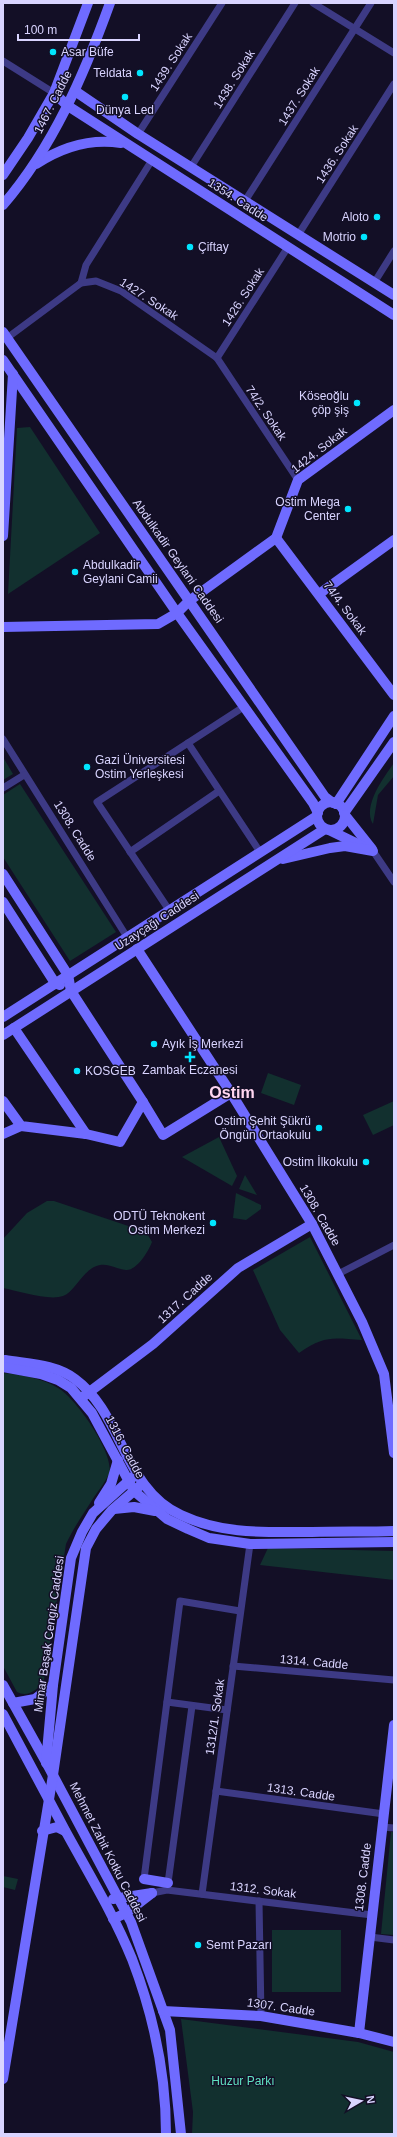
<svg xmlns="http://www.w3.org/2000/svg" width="397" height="2137" font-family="Helvetica,sans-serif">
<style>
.green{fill:#12302f}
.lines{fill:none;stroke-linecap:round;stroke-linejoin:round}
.street{stroke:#3d3a85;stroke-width:7}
.secondary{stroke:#6f6bff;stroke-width:10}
.poi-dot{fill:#00e5ff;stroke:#130f26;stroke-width:1.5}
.labels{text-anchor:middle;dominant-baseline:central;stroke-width:3;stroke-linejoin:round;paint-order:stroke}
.poi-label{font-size:12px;fill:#d9d4ff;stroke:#130f26;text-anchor:end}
.street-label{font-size:12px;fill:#d9d4ff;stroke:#130f26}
.park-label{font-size:12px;fill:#5fe0c0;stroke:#130f26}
.district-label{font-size:16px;font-weight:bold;fill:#ffd6f0;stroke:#130f26}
</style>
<rect width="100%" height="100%" fill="#130f26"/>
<g class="green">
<polygon points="30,427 100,533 8,594 17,428"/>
<polygon points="3,757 13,774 3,780"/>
<path d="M394 763V776L378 795 373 824C362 806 384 777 394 763Z"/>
<polygon points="20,784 116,932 70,961 3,857 3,795"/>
<polygon points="268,1073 301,1085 294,1105 261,1093"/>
<polygon points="394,1101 394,1125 373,1135 363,1115"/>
<polygon points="219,1137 237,1176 232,1186 182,1157"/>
<polygon points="245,1175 257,1195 239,1189"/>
<polygon points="236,1193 261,1205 261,1209 246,1220 233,1218"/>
<path d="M47 1201H54L146 1232 152 1242C149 1250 137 1271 126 1270 114 1269 107 1261 94 1267 82 1273 73 1293 63 1296 49 1301 18 1291 3 1288V1239L27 1213Z"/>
<path d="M310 1237 362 1340C332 1338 325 1335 299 1353L280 1330 253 1270Z"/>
<path d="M3 1373C22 1375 42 1378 58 1388 75 1397 116 1455 109 1474 105 1482 99 1490 94 1497 84 1513 74 1527 66 1544L44 1680C39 1689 28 1698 17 1692L3 1666Z"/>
<polygon points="268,1548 394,1551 394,1580 260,1565"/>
<polygon points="391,1832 394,1832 394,1935 381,1934"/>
<polygon points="3,1876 18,1879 15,1890 3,1887"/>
<rect x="272" y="1930" width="69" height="62"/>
<polygon points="181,2019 358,2042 394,2052 394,2134 192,2134 193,2112"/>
</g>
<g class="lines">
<g class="street">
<polyline points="313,3 394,53"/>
<polyline points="3,61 54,93"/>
<polyline points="138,134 222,3"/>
<polyline points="191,167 295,3"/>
<polyline points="245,201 371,3"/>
<polyline points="298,235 394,84"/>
<polyline points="81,283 86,265 152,160"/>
<polyline points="374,283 394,251"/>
<polyline points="7,338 81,283 96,281 121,291 217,358 298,480"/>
<polyline points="217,358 288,247"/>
<polyline points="3,739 127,937"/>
<polyline points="188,743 260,852"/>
<polyline points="3,788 24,775"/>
<polyline points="373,851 394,882"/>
<polyline points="130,852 219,791"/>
<polyline points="169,910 97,802 245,706"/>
<polyline points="338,1274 394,1245"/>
<polyline points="233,1666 394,1680"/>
<polyline points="167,1702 227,1710"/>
<polyline points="216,1791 384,1814"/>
<polyline points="382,1827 394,1828"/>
<polyline points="144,1879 180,1601 240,1611"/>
<polyline points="168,1883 192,1706"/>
<polyline points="152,1893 167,1890 372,1915"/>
<polyline points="202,1894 250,1544"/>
<polyline points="259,1901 261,2016"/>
<polyline points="370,1937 394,1940"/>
</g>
<g class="secondary">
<polyline points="75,91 138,134 394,295"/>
<polyline points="54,93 68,106 394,315"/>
<path d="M36 164C62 147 90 138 121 143"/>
<polyline points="3,175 28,138 54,93 88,3"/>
<path d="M3 205C53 147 84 75 110 3"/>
<polyline points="3,332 325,797 333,803"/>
<polyline points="3,360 177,613 313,803 318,813"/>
<polyline points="3,536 13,374"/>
<polyline points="276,538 394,695"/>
<polyline points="319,594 394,540"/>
<polyline points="3,627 158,624 177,613 189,601 276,538 298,480 394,410"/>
<circle cx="331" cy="816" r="14"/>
<polyline points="336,804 394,716"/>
<polyline points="344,813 394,742"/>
<polyline points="345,815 372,849"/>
<polyline points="329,830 362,846"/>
<polyline points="283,859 330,848 345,846 373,851"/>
<polyline points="3,874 68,975 71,991 143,1102"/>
<polyline points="3,902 55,983 60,985"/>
<polyline points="137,949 231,1093 312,1224 362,1322 384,1374 394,1453"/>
<polyline points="3,1017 317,816"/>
<polyline points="14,1028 86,1134"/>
<polyline points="3,1035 325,829"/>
<polyline points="3,1101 21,1126 86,1134 120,1142 143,1102 163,1135 231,1093"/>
<polyline points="3,1134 21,1126"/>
<path d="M5 1360C28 1364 55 1364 75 1379 123 1414 123 1489 181 1515 224 1535 266 1532 312 1532 339 1531 367 1532 394 1531"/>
<polyline points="3,1367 41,1374 58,1380 71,1388 92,1413 134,1491 167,1519 188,1529 209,1538 250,1544 394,1542"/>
<polyline points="84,1396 153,1344 238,1268 312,1224"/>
<polyline points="99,1503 111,1484 118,1460"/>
<polyline points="114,1509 134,1507 155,1511"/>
<polyline points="3,1685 46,1762 131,1922 170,2030 181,2134"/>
<polyline points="13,1703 35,1699 53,1685"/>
<path d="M3 1714C24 1754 45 1793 66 1832 89 1874 114 1915 132 1959 153 2014 166 2075 166 2134"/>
<polyline points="46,1763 53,1685 71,1558 82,1532 93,1513 133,1477"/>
<polyline points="42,1831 57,1827 65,1831"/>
<polyline points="144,1879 168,1883"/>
<polyline points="113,1899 152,1893"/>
<polyline points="113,1919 126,1913 152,1893"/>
<polyline points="163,2011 261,2016 359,2033 394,2042"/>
<polyline points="359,2033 394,1725"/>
<polyline points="3,2079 53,1775 86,1548 96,1529 112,1510 142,1484"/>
</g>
</g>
<g class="poi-dot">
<circle cx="53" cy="52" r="4"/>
<circle cx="140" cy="73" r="4"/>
<circle cx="125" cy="97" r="4"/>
<circle cx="377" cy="217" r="4"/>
<circle cx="364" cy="237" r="4"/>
<circle cx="190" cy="247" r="4"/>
<circle cx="357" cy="403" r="4"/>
<circle cx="348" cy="509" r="4"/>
<circle cx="75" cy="572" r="4"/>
<circle cx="87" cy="767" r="4"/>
<circle cx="154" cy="1044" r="4"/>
<path d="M188 1051h4v4h4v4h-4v4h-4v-4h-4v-4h4z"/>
<circle cx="77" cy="1071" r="4"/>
<circle cx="319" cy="1128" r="4"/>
<circle cx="366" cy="1162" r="4"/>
<circle cx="213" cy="1223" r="4"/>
<circle cx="198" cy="1945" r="4"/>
</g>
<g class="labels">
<g class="poi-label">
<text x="61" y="52" text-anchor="start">Asar Büfe</text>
<text x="132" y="73">Teldata</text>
<text x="125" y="110" text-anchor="middle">Dünya Led</text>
<text x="369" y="217">Aloto</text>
<text x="356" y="237">Motrio</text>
<text x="198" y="247" text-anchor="start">Çiftay</text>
<text x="349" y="396">Köseoğlu<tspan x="349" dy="14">çöp şiş</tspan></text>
<text x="340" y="502">Ostim Mega<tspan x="340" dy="14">Center</tspan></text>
<text x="83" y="565" text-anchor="start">Abdulkadir<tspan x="83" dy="14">Geylani Camii</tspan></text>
<text x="95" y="760" text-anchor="start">Gazi Üniversitesi<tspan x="95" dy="14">Ostim Yerleşkesi</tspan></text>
<text x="162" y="1044" text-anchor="start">Ayık İş Merkezi</text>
<text x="190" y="1070" text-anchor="middle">Zambak Eczanesi</text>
<text x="85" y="1071" text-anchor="start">KOSGEB</text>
<text x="311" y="1121">Ostim Şehit Şükrü<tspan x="311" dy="14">Öngün Ortaokulu</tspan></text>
<text x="358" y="1162">Ostim İlkokulu</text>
<text x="205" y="1216">ODTÜ Teknokent<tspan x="205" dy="14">Ostim Merkezi</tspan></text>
<text x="206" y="1945" text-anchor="start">Semt Pazarı</text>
</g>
<g class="street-label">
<text transform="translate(171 62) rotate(-57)">1439. Sokak</text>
<text transform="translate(234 79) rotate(-58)">1438. Sokak</text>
<text transform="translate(299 96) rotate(-58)">1437. Sokak</text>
<text transform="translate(53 102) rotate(-63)">1467. Cadde</text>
<text transform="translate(337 154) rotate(-57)">1436. Sokak</text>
<text transform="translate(238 200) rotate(33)">1354. Cadde</text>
<text transform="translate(243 297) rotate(-57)">1426. Sokak</text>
<text transform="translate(149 299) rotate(33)">1427. Sokak</text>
<text transform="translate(266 413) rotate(56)">74/2. Sokak</text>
<text transform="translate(319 450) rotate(-38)">1424. Sokak</text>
<text transform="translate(178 561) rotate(55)">Abdulkadir Geylani Caddesi</text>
<text transform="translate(345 608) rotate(53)">74/4. Sokak</text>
<text transform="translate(75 831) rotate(58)">1308. Cadde</text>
<text transform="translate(157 921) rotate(-33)">Uzayçağı Caddesi</text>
<text transform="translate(320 1215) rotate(60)">1308. Cadde</text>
<text transform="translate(185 1298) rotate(-42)">1317. Cadde</text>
<text transform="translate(125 1447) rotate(62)">1316. Cadde</text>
<text transform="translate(49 1634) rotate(-82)">Mimar Başak Cengiz Caddesi</text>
<text transform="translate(314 1662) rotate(5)">1314. Cadde</text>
<text transform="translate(215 1717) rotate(-82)">1312/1. Sokak</text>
<text transform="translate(301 1792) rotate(8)">1313. Cadde</text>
<text transform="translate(108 1852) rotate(63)">Mehmet Zahit Kotku Caddesi</text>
<text transform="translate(363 1877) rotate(-83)">1308. Cadde</text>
<text transform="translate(263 1890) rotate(7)">1312. Sokak</text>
<text transform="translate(281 2007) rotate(8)">1307. Cadde</text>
</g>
<g class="park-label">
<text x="243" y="2081">Huzur Parkı</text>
</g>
<g class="district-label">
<text x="232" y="1092">Ostim</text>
</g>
</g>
<rect width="397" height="2137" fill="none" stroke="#d9d4ff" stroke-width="8"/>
<g transform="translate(361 2101) rotate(81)" stroke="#130f26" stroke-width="3" paint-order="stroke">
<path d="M0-3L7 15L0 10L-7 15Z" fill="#d9d4ff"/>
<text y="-6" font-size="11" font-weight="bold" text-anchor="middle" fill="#d9d4ff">N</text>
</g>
<path d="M18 34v6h121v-6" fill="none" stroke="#d9d4ff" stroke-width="2"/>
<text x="24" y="34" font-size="12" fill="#d9d4ff" stroke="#130f26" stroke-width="3" paint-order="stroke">100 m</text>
</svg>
